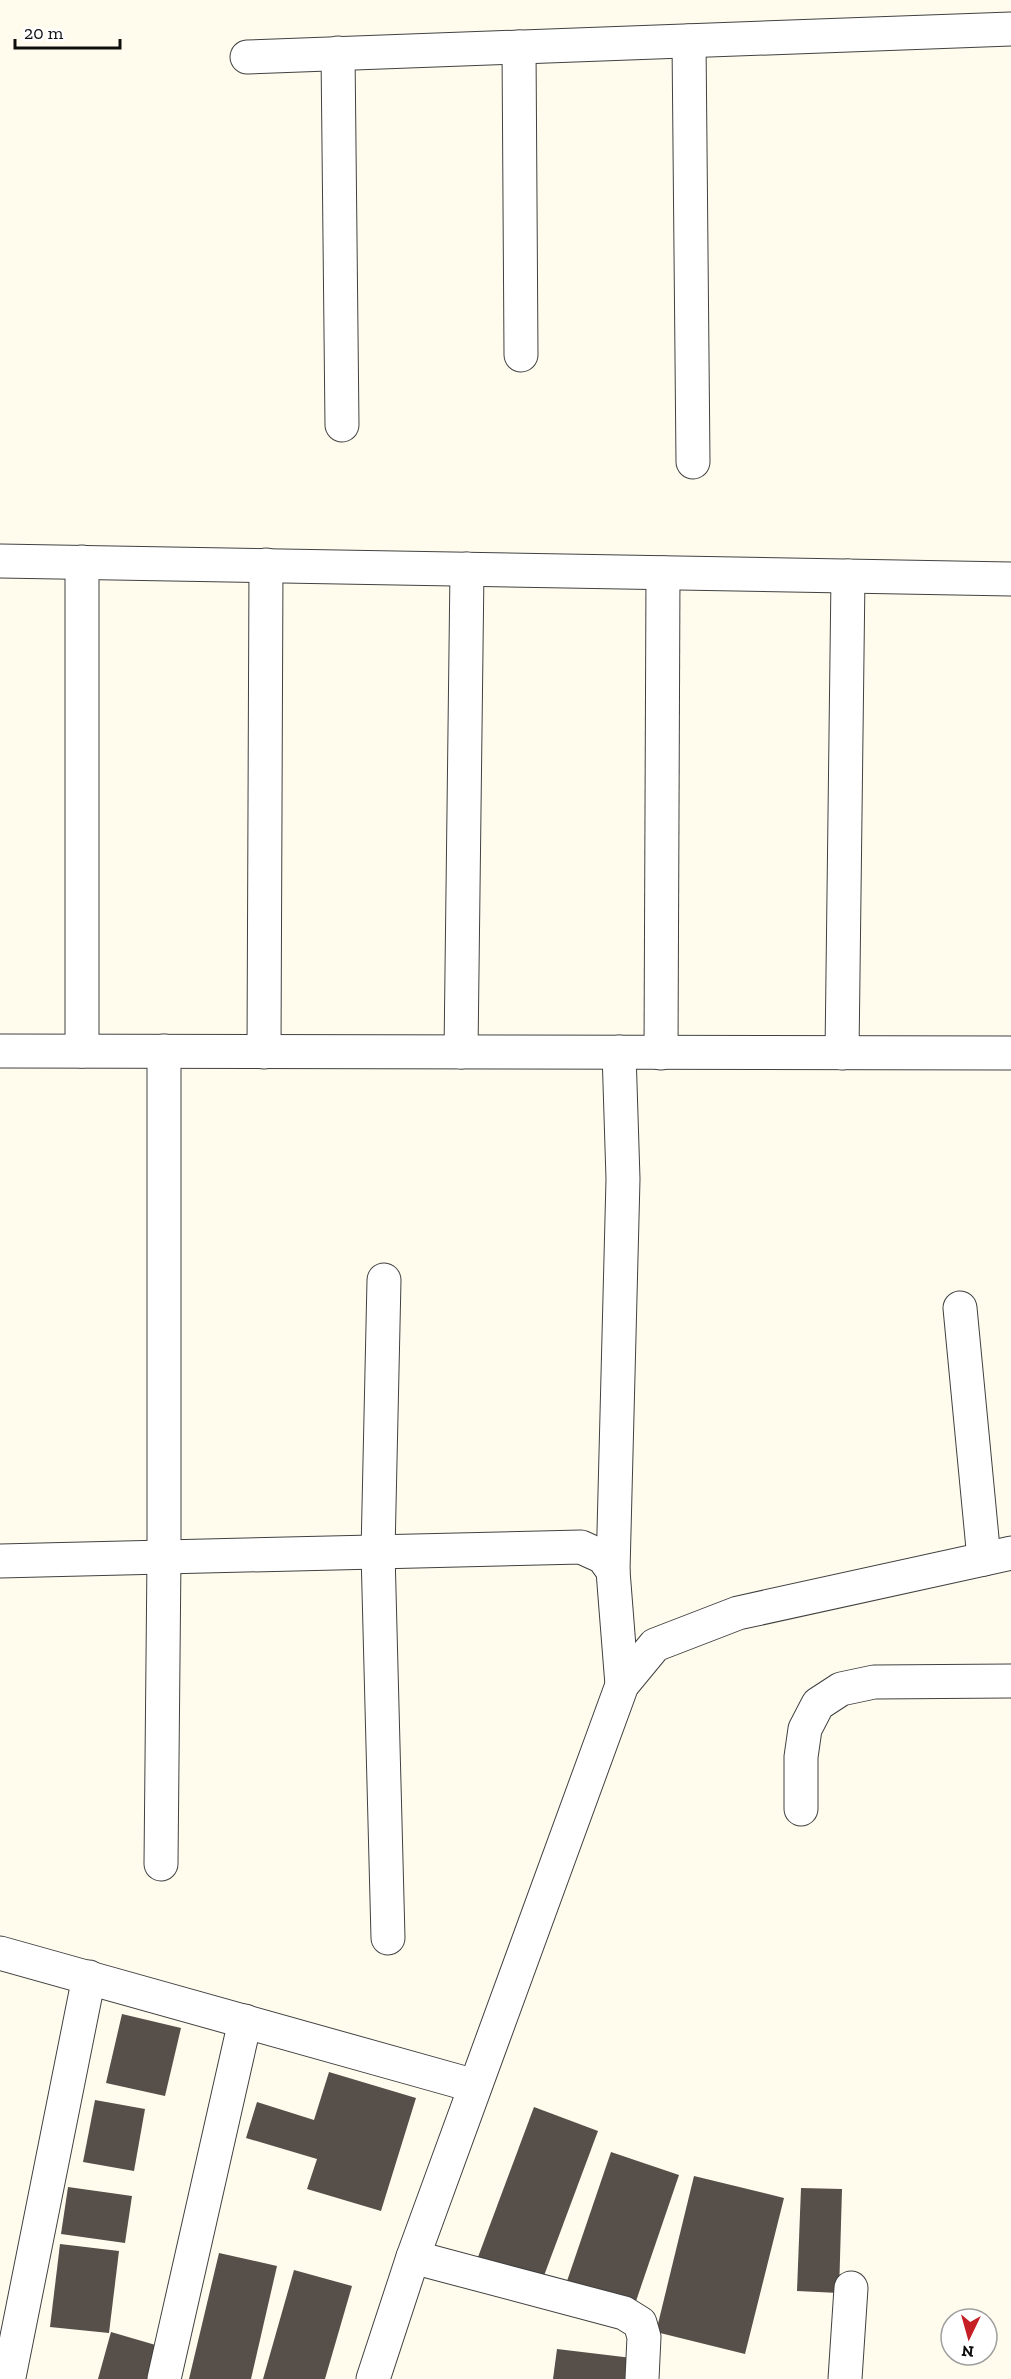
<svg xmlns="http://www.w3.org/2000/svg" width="1011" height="2379" font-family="'Zilla Slab',serif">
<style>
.building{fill:#574f49}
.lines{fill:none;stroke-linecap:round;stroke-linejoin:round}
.minor-casing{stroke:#414141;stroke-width:35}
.minor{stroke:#fff;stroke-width:33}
</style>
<rect width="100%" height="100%" fill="#fffcee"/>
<g class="building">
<polygon points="122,2014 181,2028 165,2096 106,2083"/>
<polygon points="329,2072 416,2098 381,2211 307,2189 317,2159 246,2138 257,2102 314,2120"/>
<polygon points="95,2100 145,2109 134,2171 83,2162"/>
<polygon points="534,2107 598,2131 542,2281 478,2257"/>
<polygon points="611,2152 679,2175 634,2307 566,2284"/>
<polygon points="694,2176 784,2198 745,2354 656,2332"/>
<polygon points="68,2187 132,2196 125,2243 61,2234"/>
<polygon points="801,2188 842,2189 839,2293 797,2291"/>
<polygon points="60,2244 119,2251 109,2333 50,2327"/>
<polygon points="219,2253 277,2266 251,2379 189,2379"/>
<polygon points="294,2270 352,2286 325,2379 263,2379"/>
<polygon points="111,2332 159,2346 150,2379 98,2379"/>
<polygon points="557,2349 632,2358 629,2379 553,2379"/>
</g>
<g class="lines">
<g class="minor-casing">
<g id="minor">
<polyline points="689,41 693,462"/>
<polyline points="519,47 521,355"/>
<polyline points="338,53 342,425"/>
<polyline points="247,57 1011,29"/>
<polyline points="0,561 1011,579"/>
<polyline points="82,562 82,1051"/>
<polyline points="0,1051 1011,1053"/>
<polyline points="264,1052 266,565"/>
<polyline points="461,1052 467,569"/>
<polyline points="661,1053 663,573"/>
<polyline points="842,1053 848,576"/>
<polyline points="384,1280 378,1552 388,1938"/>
<polyline points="960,1308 984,1559"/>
<polyline points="0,1561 581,1547 603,1557 613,1571 622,1685"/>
<polyline points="613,1571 623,1179 619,1052"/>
<polyline points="801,1809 801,1757 805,1729 818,1704 841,1689 874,1682 1011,1681"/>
<polyline points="161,1864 164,1557 164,1051"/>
<polyline points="0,1953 475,2086"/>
<polyline points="413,2257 624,2313 640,2323 644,2337 642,2379"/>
<polyline points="9,2377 89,1977"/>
<polyline points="164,2379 245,2021"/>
<polyline points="373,2379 413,2257 622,1685 655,1645 738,1613 1011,1553"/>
<polyline points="845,2379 851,2288"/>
</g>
</g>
<use href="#minor" class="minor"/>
</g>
<g transform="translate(969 2337) rotate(185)"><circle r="28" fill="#ffffff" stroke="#9f9f9f" stroke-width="1.5"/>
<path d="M0-4.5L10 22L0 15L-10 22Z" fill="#c51e24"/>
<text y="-9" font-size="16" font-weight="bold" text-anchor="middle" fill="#0e0e0e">N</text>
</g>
<path d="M15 39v9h105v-9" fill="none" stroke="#0e0e0e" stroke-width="3"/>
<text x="24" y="39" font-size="18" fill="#0e0e0e" stroke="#ffffff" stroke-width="4.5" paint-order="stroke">20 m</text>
</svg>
